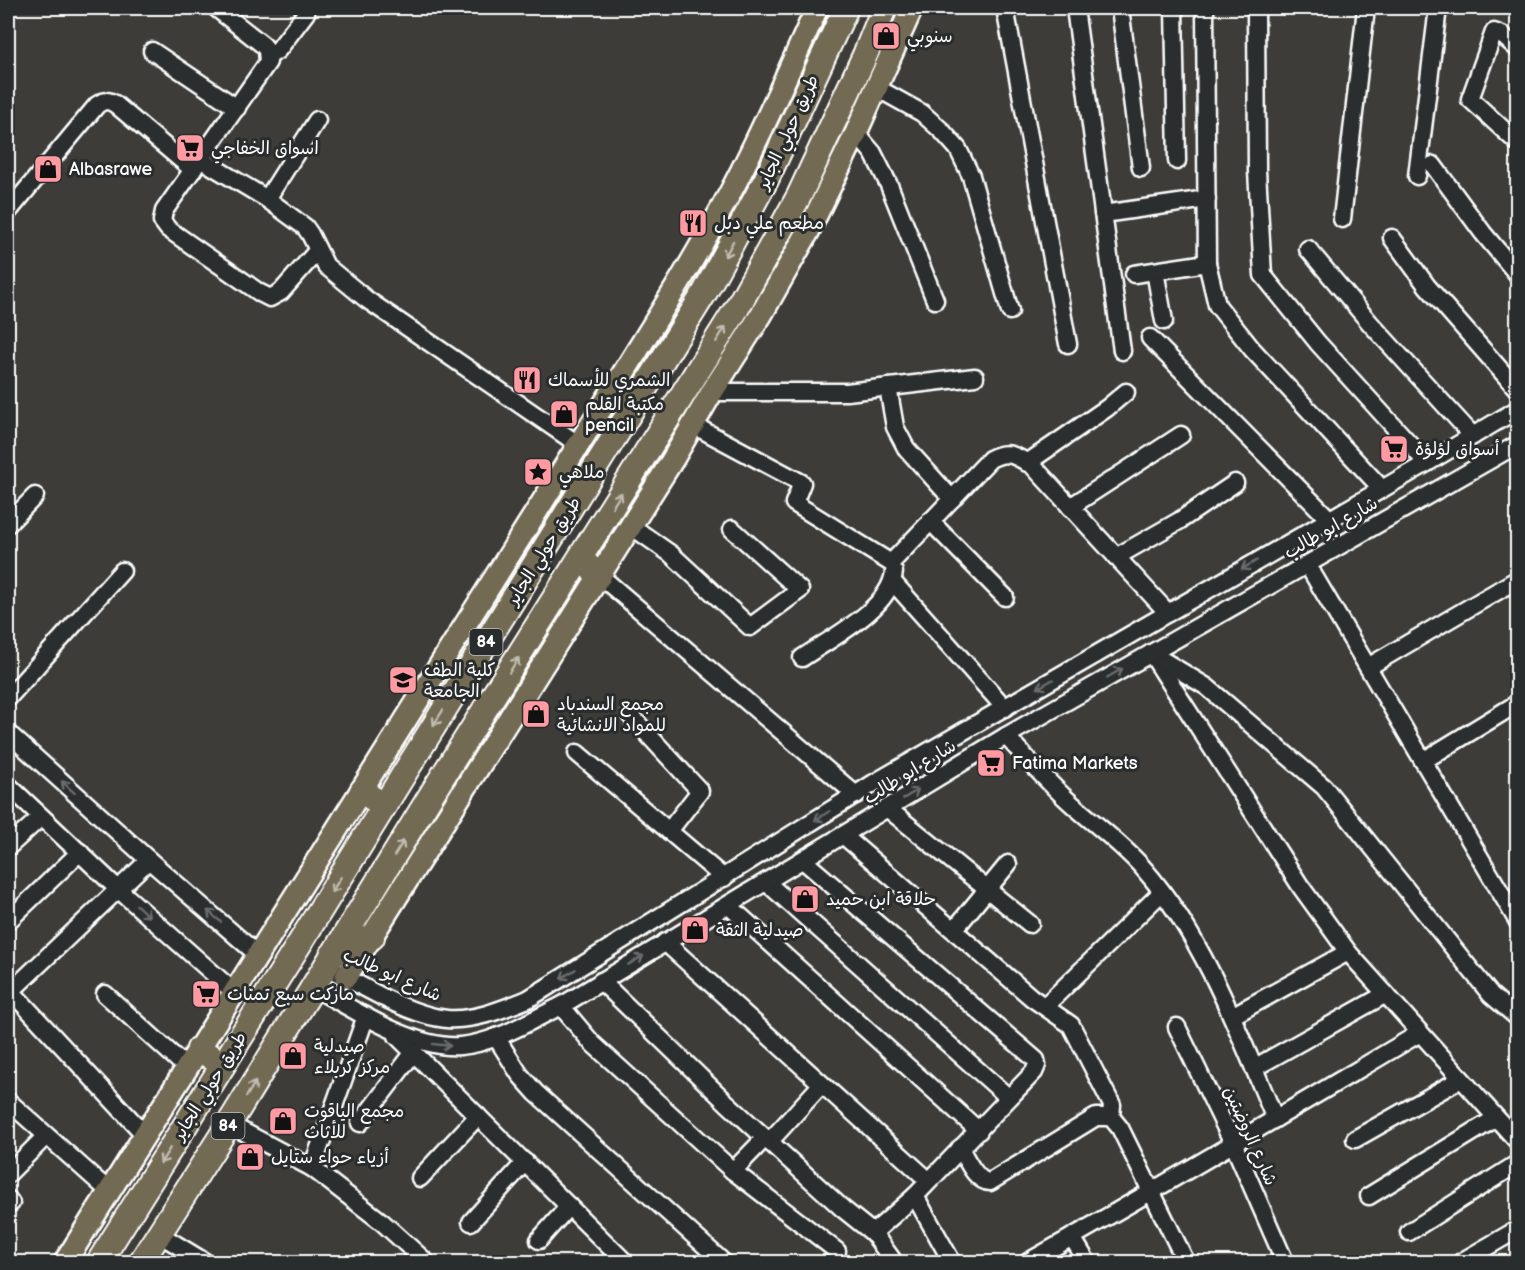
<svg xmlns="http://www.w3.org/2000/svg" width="1525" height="1270" font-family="'Balsamiq Sans','Playpen Sans Arabic',sans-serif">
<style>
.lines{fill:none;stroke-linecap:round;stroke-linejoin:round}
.minor-casing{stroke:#fff;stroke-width:21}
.major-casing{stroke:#fff;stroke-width:26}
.highway-casing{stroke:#fff;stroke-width:28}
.minor{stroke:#2a2d2e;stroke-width:16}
.major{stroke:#736b52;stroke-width:21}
.highway{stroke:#736b52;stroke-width:24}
.oneway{stroke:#c0bcb1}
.oneway2{stroke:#6a6c6d}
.labels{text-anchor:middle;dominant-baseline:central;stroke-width:6;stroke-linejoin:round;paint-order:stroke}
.shield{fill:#2a2d2e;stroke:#bfc0c0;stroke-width:1.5}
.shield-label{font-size:16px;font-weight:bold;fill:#fff}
.poi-label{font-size:18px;fill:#fff;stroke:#2a2d2e;text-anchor:start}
.street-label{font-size:18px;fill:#fff;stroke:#2a2d2e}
</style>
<rect width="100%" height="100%" fill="#3d3c38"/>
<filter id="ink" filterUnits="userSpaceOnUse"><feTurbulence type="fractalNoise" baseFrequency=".0167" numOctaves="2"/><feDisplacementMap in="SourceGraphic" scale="12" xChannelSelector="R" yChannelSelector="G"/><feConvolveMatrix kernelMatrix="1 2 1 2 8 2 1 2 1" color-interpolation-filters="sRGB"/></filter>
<g filter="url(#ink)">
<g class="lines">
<g class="minor-casing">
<g id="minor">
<polyline points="216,8 263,45 267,50 268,62 164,211 162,221 168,229 260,293 270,298 281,292 317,251"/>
<polyline points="1005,8 1068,344"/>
<polyline points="1075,8 1122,351"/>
<polyline points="1120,8 1141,168"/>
<polyline points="1174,8 1177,161"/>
<polyline points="1205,8 1207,263 1217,305 1252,349 1382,489"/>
<polyline points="1256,8 1257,171 1263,275 1318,343 1427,463"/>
<polyline points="1518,49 1502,35 1494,32 1470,99 1518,143"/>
<polyline points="152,51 237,108"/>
<polyline points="269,56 278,50 306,13"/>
<polyline points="877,88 922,113 942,131 958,149 971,176 1010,311"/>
<polyline points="856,133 873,153 889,185 935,300"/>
<polyline points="200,159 267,199 305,227 310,234 326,266 366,299 579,445"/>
<polyline points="1433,165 1483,233 1518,275"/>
<polyline points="1417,176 1438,8"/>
<polyline points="267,199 317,120"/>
<path d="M8 212 97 105C104 100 108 100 115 104L193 170"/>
<polyline points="1103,214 1207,199"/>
<polyline points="1342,219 1366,8"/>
<polyline points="1392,238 1427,286 1518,390"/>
<polyline points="1308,249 1370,323 1473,436"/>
<polyline points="1155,271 1164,321"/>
<polyline points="1134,274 1207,263"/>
<polyline points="1150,338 1329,519"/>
<polyline points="888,387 895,427 906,448 952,499"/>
<polyline points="712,392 847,392 975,377"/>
<path d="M693 425 802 483 794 503 891 563 990 459C1008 449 1015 456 1032 465L1168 613"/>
<polyline points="1027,463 1107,408 1126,392"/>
<polyline points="1070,507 1181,435"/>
<polyline points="930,521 1005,597"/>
<polyline points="8,524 35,496"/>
<polyline points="631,526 671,554 750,627 800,590 732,529"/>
<polyline points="1116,557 1179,521 1235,483"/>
<polyline points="1307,564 1518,922"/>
<polyline points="599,575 856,795"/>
<polyline points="893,582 1005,708"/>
<polyline points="1151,653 1301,887 1348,952 1518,1142"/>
<polyline points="1154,655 1207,687 1324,787 1491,995 1518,1018"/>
<path d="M802 658C831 638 890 609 894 572"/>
<polyline points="1368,667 1518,579"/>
<polyline points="8,698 122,571"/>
<polyline points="630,715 700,791 669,831"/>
<polyline points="8,733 149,860 258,955"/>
<path d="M1006 736C1028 760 1049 784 1073 805 1097 826 1123 845 1144 869 1204 938 1240 1035 1275 1119"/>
<polyline points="577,753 724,878"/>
<polyline points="1423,761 1518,703"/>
<polyline points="8,785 118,889 234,992"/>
<polyline points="887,808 1030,924"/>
<polyline points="844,836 1032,998 1071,1025 1112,1105 1111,1117"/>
<polyline points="8,847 41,817"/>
<polyline points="804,861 1036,1060 1037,1065 1034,1072 915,1196 952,1262"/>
<polyline points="766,882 1008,1097"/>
<polyline points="728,905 979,1131"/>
<polyline points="8,921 80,852"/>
<polyline points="954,930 1008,864"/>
<polyline points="665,942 928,1180"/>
<path d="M336 972C367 989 412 1016 447 1019 475 1021 503 1009 528 999L874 783 1427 463 1518 409"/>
<polyline points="601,981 727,1103 843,1209 873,1233 894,1262"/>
<path d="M313 987C351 1008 415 1050 460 1046 496 1043 529 1021 561 1006L1006 736 1518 444"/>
<polyline points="11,991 145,1135"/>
<polyline points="8,994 149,860"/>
<polyline points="105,994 187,1068"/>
<polyline points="561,1006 592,1043 733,1171 837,1251"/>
<polyline points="1045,1006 1162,892"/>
<polyline points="1232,1016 1348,952"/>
<polyline points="1177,1027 1233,1143 1285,1262"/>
<polyline points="397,1036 625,1262"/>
<polyline points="496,1037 520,1075 536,1093 723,1262"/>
<polyline points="1254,1068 1386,994"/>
<polyline points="8,1101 110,1192"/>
<polyline points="360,1123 414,1052"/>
<polyline points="229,1124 312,1168 382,1222 426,1262"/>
<polyline points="1355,1139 1461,1079"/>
<polyline points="769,1142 821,1085"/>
<path d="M960 1148C967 1160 976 1182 990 1182L1096 1117H1111L1120 1128 1186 1262"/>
<polyline points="312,1168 366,1016"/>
<polyline points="733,1171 765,1138"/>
<polyline points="8,1174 46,1136"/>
<polyline points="420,1178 478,1116"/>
<polyline points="1369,1196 1496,1118"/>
<polyline points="8,1199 11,1203"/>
<polyline points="471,1222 525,1162"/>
<polyline points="1409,1232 1518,1163"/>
<polyline points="873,1233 915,1196"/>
<polyline points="159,1234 205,1262"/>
<polyline points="1072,1237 1087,1262"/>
<polyline points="539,1240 569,1206"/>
<path d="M1028 1262C1160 1188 1290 1110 1420 1033"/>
<polyline points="1461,1262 1518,1229"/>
</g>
</g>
<g class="major-casing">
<g id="major">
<polyline points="346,977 673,459 712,392 761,315 808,232 856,133 912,8"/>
<path d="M65 1262 616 385C655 322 695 259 730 193 762 133 789 70 817 8"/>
</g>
</g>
<g class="highway-casing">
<g id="highway">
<polyline points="616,385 639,400"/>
<polyline points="580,559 599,575"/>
<polyline points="362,791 384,806"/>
<polyline points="332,955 372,937"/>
<polyline points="199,1049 223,1065"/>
<polyline points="99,1262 298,946 407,769 705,292 766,180 846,8"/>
<polyline points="141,1262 229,1124 436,787 737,308 799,196 865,55 884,8"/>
</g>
</g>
<use href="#minor" class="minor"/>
<use href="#major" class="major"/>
<use href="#highway" class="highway"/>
</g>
<defs><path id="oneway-shaft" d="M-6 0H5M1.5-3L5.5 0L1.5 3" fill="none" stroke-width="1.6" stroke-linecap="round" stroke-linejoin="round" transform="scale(1.5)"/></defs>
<g class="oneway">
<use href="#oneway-shaft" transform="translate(729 249) rotate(118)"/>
<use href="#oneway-shaft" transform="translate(721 334) rotate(-58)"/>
<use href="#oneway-shaft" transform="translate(617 500) rotate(-58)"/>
<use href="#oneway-shaft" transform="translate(514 665) rotate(-58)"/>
<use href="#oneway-shaft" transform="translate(438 718) rotate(122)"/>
<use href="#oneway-shaft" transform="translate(399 848) rotate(-58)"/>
<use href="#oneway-shaft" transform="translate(336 885) rotate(121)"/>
<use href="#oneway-shaft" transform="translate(251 1089) rotate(-59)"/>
<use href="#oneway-shaft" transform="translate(165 1156) rotate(122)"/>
</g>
<g class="oneway2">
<use href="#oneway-shaft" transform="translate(1249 565) rotate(150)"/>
<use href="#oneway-shaft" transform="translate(1115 673) rotate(-30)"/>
<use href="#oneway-shaft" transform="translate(1045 684) rotate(150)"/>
<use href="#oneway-shaft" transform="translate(68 787) rotate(-138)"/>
<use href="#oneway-shaft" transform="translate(911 794) rotate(-32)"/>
<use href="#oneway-shaft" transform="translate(822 816) rotate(148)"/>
<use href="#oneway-shaft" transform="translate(143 911) rotate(42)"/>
<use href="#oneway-shaft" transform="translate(214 916) rotate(-139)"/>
<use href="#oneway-shaft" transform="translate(636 960) rotate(-31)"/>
<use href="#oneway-shaft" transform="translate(568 974) rotate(148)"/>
<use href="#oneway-shaft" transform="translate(442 1045) rotate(6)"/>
</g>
</g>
<defs>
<g id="shop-square" transform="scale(1.5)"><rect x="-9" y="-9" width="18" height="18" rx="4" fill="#ff9aa2" stroke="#2a2d2e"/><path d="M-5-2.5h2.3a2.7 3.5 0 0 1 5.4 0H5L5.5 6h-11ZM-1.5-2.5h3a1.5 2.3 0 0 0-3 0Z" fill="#111"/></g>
<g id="supermarket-square" transform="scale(1.5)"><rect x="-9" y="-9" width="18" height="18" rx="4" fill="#ff9aa2" stroke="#2a2d2e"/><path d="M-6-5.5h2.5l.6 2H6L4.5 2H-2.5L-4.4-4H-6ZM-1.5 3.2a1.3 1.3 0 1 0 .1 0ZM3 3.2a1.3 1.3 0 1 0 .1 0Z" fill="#111"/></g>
<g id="restaurant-square" transform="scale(1.5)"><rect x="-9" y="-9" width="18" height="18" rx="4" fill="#ff9aa2" stroke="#2a2d2e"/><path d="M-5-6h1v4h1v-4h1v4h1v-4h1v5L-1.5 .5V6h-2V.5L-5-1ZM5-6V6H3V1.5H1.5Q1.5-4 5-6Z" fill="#111"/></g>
<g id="sight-square" transform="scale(1.5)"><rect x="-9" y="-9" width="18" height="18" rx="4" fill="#ff9aa2" stroke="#2a2d2e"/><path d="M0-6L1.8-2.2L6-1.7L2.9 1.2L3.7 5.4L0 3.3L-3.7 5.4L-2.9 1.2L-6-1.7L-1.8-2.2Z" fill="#111"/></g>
<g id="university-square" transform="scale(1.5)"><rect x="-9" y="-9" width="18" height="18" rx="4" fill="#ff9aa2" stroke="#2a2d2e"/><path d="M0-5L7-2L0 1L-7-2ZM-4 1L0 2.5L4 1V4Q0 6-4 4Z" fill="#111"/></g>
</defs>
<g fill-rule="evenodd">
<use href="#shop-square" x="886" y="36"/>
<use href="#supermarket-square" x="190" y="148"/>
<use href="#shop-square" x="48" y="169"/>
<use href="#restaurant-square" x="693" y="223"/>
<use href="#restaurant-square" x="527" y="380"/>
<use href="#shop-square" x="564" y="414"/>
<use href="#supermarket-square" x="1394" y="449"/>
<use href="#sight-square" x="538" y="472"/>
<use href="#university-square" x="403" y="680"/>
<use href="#shop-square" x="536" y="714"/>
<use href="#supermarket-square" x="991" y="763"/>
<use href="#shop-square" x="805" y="899"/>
<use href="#shop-square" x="695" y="930"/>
<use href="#supermarket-square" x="206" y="994"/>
<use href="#shop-square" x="293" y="1056"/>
<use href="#shop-square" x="283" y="1121"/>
<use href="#shop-square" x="250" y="1157"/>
</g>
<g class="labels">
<g class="shield">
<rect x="469.5" y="629" width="33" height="26" rx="4.5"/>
<rect x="211.5" y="1113" width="33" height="26" rx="4.5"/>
</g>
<g class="shield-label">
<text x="486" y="642">84</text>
<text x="228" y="1126">84</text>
</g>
<g class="poi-label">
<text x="907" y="36">سنوبي</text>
<text x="211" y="148">اسواق الخفاجي</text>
<text x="69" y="169">Albasrawe</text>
<text x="714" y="223">مطعم علي دبل</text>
<text x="548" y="380">الشمري للأسماك</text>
<text x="585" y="404">مكتبة القلم<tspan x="585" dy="21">pencil</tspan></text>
<text x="1415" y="449">أسواق لؤلؤة</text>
<text x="559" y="472">ملاهي</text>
<text x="424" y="670">كلية الطف<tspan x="424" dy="21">الجامعة</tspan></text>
<text x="557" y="704">مجمع السندباد<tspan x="557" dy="21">للمواد الانشائية</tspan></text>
<text x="1012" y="763">Fatima Markets</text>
<text x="826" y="899">حلاقة ابن حميد</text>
<text x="716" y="930">صيدلية الثقة</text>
<text x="227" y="994">ماركت سبع تمنات</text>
<text x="314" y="1046">صيدلية<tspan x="314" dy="21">مركز كربلاء</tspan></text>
<text x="304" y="1111">مجمع الياقوت<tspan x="304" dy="21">للأثاث</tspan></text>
<text x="271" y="1157">أزياء حواء ستايل</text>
</g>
<g class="street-label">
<text transform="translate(788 132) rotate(-65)">طريق حولي الجاير</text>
<text transform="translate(1331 528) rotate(-30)">شارع ابو طالب</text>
<text transform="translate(544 551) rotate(-58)">طريق حولي الجاير</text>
<text transform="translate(910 772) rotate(-32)">شارع ابو طالب</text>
<text transform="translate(392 975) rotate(24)">شارع ابو طالب</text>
<text transform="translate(210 1086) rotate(-58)">طريق حولي الجاير</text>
<text transform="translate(1250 1136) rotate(66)">شارع الروضتين</text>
</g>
</g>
<rect width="1525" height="1270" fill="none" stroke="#2a2d2e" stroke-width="30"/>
<rect x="15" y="15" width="1495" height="1240" fill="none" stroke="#fff" stroke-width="2" filter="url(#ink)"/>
</svg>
